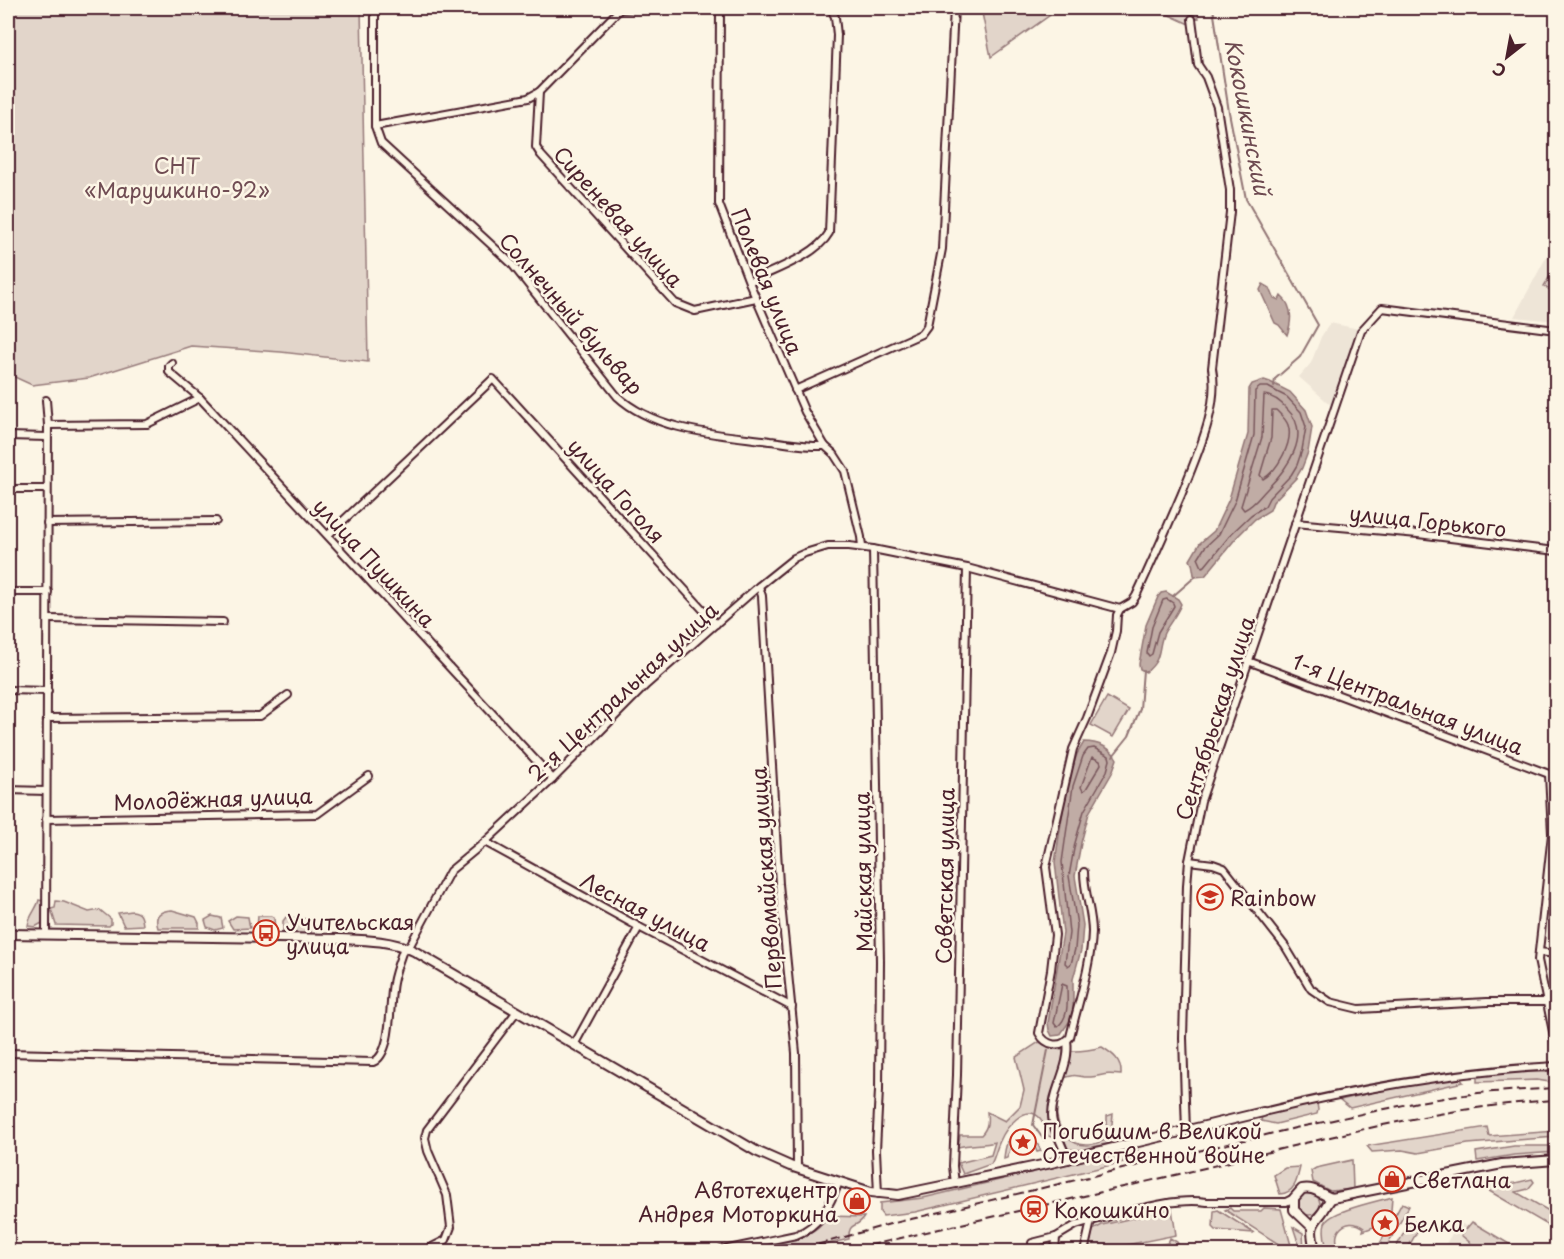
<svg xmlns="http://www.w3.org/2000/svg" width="1564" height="1259" font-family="'Playpen Sans',sans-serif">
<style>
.built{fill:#eee5d7}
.green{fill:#e2d5ca;stroke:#967a7a;stroke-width:1.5}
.water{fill:#c0aca5;stroke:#917474;stroke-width:1.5}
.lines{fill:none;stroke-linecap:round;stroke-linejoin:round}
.shore{stroke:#79575c;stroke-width:1.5}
.stream{stroke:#917474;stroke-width:2}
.minor-casing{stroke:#4a1f2b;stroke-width:10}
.tertiary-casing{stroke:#4a1f2b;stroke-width:12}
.minor{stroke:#fcf5e5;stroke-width:6}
.tertiary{stroke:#fcf5e5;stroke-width:8}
.rail{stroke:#4a1f2b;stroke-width:2;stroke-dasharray:9 4.5;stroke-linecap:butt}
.labels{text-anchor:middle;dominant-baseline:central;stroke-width:5;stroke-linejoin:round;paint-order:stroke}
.park-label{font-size:21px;fill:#704c53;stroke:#fcf5e5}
.street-label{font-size:21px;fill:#4a1f2b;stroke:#fcf5e5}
.poi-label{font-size:21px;fill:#4a1f2b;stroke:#fcf5e5;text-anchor:start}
.water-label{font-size:22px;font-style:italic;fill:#6d4950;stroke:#fcf5e5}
</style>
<rect width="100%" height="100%" fill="#fcf5e5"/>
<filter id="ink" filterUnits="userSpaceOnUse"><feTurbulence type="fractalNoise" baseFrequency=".0167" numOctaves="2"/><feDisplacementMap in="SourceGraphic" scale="12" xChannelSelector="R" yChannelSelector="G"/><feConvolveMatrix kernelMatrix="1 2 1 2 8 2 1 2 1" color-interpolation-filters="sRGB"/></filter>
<g filter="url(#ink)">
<g class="built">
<polygon points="1556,239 1556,321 1514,317"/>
<polygon points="1330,323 1359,329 1333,407 1299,377 1311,363 1321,337"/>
<polygon points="1459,1222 1508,1251 1441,1252"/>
</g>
<g class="green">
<polygon points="8,8 361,8 368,362 281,352 191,346 89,378 32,385 8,374"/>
<polygon points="981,8 1060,8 991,57"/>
<polygon points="1154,8 1197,8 1199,18 1192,19 1189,24"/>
<polygon points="1556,266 1556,294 1544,286"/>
<polygon points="1107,697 1129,710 1113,737 1091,725"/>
<path d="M39 900 43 901 42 923 35 927 28 926C29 915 37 909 39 900Z"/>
<polygon points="56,901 64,902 89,912 100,910 111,919 111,924 109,926 56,925 51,909 55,908"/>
<path d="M172 910 196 917 199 923V928H158C154 915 159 911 172 910Z"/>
<path d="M132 911C141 912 142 916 143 925L124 926 118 913Z"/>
<polygon points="212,916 221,918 223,928 215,930 207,927 205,920"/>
<polygon points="236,916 248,917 250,928 233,929 228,921"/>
<polygon points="258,916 271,916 274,918 275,930 260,931 257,928"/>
<polygon points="286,917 307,919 311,927 311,934 286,933 283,931 283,921"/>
<path d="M1039 1042C1059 1053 1079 1053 1102 1047 1113 1054 1122 1060 1121 1075 1105 1073 1105 1075 1091 1077 1078 1078 1077 1072 1062 1079 1061 1089 1055 1107 1057 1116 1059 1132 1071 1146 1088 1145 1094 1145 1101 1141 1107 1140V1116L1113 1114 1110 1143 1080 1150 1067 1149 1065 1141 1048 1136C1046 1131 1044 1123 1040 1118 1025 1102 1005 1129 1000 1141 996 1149 995 1157 991 1164L963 1174 958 1163 991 1155 995 1142C984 1145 971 1144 958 1147L960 1135H981C988 1128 988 1121 987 1112L1005 1121 1020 1106 1024 1090 1016 1057Z"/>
<polygon points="1524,1072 1549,1072 1556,1076 1556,1083 1537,1080 1477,1082 1477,1076"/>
<polygon points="1461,1079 1463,1082 1350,1108 1340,1100 1415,1083"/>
<polygon points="1317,1103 1318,1110 1317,1114 1276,1124 1261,1121 1262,1116"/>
<polygon points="1487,1127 1489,1136 1556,1131 1556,1137 1468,1144 1418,1153 1402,1150 1372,1152 1367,1146"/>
<path d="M1019 1131C1031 1132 1036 1140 1041 1151L1037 1152C1034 1143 1030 1137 1021 1134L1014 1138 1007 1158 1004 1159C1005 1147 1007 1136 1019 1131Z"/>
<polygon points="1514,1146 1556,1146 1556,1152 1514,1155 1477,1161 1476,1152"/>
<polygon points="1132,1149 1153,1155 915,1212 883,1216 880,1212 880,1203 923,1198"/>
<polygon points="1352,1160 1353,1189 1330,1191 1313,1182 1311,1171 1316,1168"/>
<path d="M1300 1167C1297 1180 1295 1193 1280 1194L1274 1175 1285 1168Z"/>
<polygon points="1532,1179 1534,1182 1528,1189 1516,1192 1556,1215 1556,1230 1479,1185 1515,1183"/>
<circle cx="1309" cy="1204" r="11"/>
<path d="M1392 1197 1391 1210 1387 1222 1363 1231 1364 1228C1346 1214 1327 1235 1342 1251H1327C1326 1243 1322 1231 1325 1223 1330 1211 1379 1201 1392 1197Z"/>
<polygon points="1402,1203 1409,1206 1384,1251 1376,1251"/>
<polygon points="1230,1208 1233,1211 1261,1211 1264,1208 1281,1209 1292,1249 1280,1245 1225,1210"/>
<polygon points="1172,1209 1176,1235 1097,1251 1088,1251 1093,1230 1102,1225"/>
<polygon points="1218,1210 1254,1233 1216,1230 1213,1227 1214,1211"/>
<path d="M829 1216 864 1217C857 1229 848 1221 849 1239L800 1251 730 1252C761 1245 810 1244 829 1216Z"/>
<polygon points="1411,1220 1421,1225 1406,1251 1394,1251"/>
<polygon points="1472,1222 1521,1251 1480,1251 1461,1235"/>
<polygon points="1293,1227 1303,1233 1304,1251 1301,1251"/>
<polygon points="1170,1238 1177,1242 1179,1246 1153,1249 1148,1251 1133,1251 1138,1249 1168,1243"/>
</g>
<g class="water">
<path d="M1263 284 1270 288 1274 298 1279 300 1281 296C1293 306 1292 321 1287 335L1279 325 1275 323 1260 290Z"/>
<path d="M1264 380 1270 382 1290 392 1306 410 1312 427 1308 452 1302 468 1296 478 1273 502 1270 510 1255 519 1237 537 1205 576 1195 577C1192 572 1195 567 1190 560L1200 543 1214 531 1229 499 1248 434 1249 389 1252 384Z"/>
<path d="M1166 592 1178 599 1181 604C1177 615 1169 623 1164 633 1157 648 1163 659 1146 672L1140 669 1139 664 1146 625 1158 597 1161 593Z"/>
<path d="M1084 742C1097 742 1111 747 1117 759L1112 773 1089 813 1081 843 1075 876 1083 925 1081 950 1073 979V1009L1069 1022 1060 1035 1052 1036 1049 1030 1048 1023 1063 933 1055 862 1067 785 1077 754Z"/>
</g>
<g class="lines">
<g class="shore">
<polygon points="1260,387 1268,387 1279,393 1287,397 1301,412 1306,427 1302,450 1297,465 1291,475 1269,498 1265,506 1251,515 1232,533 1205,566 1202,567 1198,558 1205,547 1219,534 1235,501 1254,435 1255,391"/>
<path d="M1264 395C1273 396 1281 402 1287 409 1313 434 1287 469 1267 489 1258 498 1256 504 1244 510L1241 506 1262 437Z"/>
<path d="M1272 410H1276C1280 414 1286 419 1288 425 1294 442 1277 471 1263 479L1260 475 1271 438Z"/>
<polygon points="1167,599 1173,603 1174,606 1158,632 1152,654 1149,656 1147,653 1152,627 1163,600"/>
<polygon points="1094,748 1109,756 1110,760 1107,771 1084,811 1075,843 1069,876 1077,925 1075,949 1071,964 1068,966 1065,963 1069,933 1062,862 1073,786 1083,756 1088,749"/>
<polygon points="1092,757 1100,761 1101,764 1086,789 1083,791 1081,787"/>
<path d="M1062 984 1067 986C1067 1000 1070 1017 1057 1027L1054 1023Z"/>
</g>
<g class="stream">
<polyline points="1213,8 1229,112 1246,199 1318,325 1300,357 1275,379 1274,386"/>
<polyline points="1173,596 1196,576"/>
<polyline points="1113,756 1129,736 1140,709 1143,670"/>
<polyline points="1044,1140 1033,1125 1048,1050"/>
</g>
<g class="minor-casing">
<g id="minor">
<path d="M375 8V126L381 143 511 263 617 396C656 432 719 434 770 441 788 443 807 447 825 446"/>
<polyline points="720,8 719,204 749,282 805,412 825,446 834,454 845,471 861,537 862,547"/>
<polyline points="539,92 536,147 541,155 675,303 695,311 756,298"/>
<polyline points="375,126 528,98 539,92 620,9 636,8"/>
<path d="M749 282C773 270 816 256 829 233L837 35 835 17 831 8"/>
<polyline points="172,363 169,366 169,372 200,398 553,779"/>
<polyline points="795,390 921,334 927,326 942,249 954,8"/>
<polyline points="46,400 48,425 46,934"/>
<polyline points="48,425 147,424 200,398"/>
<polyline points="8,436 47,437"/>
<polyline points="8,489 47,489"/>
<polyline points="47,523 216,521"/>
<polyline points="1295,523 1418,534 1556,551"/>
<polyline points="328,535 493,379 716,624"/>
<polyline points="873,549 880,961 879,1090 876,1150 878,1194"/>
<polyline points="759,586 762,596 779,884 796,1053 797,1168"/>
<polyline points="8,592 48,592"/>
<path d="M1120 609 1132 602 1136 596C1152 562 1167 528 1182 493 1196 457 1220 407 1212 368L1230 212V190L1217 107 1206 77 1198 65 1192 19"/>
<polyline points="48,619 223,622"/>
<polyline points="1248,661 1549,774 1556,774"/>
<polyline points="8,690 48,691"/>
<polyline points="48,718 260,716 288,695"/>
<polyline points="1549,774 1552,834 1538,960 1556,1046"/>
<polyline points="8,790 46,791"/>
<polyline points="46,819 317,814 369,776"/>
<polyline points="485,842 639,927 792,1007"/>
<polyline points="1189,861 1213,864 1224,868 1285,946 1311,989 1330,1002 1359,1009 1487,1002 1549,1002"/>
<path d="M1084 872C1084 893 1092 911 1092 932 1091 966 1078 1003 1070 1037 1061 1049 1046 1046 1039 1033L1051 970 1055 935 1046 867 1073 749 1087 718 1111 653 1116 631 1117 615 1120 609"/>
<polyline points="408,949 450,871 485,842 553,779 646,685 759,586 794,558 805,553 828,546 849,546 873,549 967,568 1120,609"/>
<polyline points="1539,952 1556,954"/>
<path d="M1067 1040C1071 1067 1052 1089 1052 1115 1052 1128 1063 1146 1068 1160"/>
<polyline points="574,1045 639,927"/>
<path d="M8 1053 373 1062C393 1054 389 1002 393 983 395 971 400 959 404 947"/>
<path d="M1263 1112C1360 1088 1457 1071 1556 1066"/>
<polyline points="1186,1132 1183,1038 1187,885 1189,861 1201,801 1361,331 1382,308 1556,330"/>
<polyline points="955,1184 953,1166 957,1075 967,568"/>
<path d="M1032 1243 1056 1237 1076 1225 1086 1222C1124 1214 1169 1197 1207 1202H1286L1294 1198"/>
<polyline points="422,1252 446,1240 451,1227 447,1195 428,1151 425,1138 427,1130 517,1011"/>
<path d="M714 1252 796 1235C820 1226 830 1205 839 1182"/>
<polyline points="1055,1252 1056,1237"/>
<polyline points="1084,1252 1091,1221"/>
</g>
</g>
<g class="tertiary-casing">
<g id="tertiary">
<path d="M8 934 339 939C365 940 390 940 414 951L756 1151 790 1166 871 1192 898 1195 1047 1164 1263 1112"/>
<path d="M1311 1226 1294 1210V1198L1302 1189C1314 1186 1321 1195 1332 1198L1502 1164 1556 1160"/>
<path d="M1315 1252C1312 1232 1308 1229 1321 1214 1326 1208 1326 1204 1332 1198"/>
</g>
</g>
<use href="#minor" class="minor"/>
<use href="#tertiary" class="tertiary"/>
<g class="rail">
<polyline points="792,1252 890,1224 1038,1189 1295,1128 1418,1102 1478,1093 1556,1088"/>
<path d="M843 1252C957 1224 1073 1199 1188 1172 1309 1143 1431 1107 1556 1100"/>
</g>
</g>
</g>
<defs>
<g id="school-ring" transform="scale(1.35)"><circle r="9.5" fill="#fcf5e5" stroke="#c8321e" stroke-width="1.5"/><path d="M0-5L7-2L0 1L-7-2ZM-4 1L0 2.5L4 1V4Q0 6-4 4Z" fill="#c8321e"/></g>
<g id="bus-ring" transform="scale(1.35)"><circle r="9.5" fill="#fcf5e5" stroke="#c8321e" stroke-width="1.5"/><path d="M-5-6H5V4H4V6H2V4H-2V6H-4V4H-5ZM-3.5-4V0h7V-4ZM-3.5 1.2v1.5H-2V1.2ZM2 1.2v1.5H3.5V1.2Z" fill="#c8321e"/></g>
<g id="sight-ring" transform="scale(1.35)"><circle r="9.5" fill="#fcf5e5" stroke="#c8321e" stroke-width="1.5"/><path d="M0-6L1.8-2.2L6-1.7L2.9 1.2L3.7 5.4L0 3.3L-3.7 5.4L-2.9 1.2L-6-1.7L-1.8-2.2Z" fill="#c8321e"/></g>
<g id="shop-ring" transform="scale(1.35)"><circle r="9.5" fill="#fcf5e5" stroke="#c8321e" stroke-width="1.5"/><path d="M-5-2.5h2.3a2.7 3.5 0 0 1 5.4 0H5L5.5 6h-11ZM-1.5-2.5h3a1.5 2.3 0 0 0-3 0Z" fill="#c8321e"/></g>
<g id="station-ring" transform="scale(1.35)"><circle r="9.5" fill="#fcf5e5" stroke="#c8321e" stroke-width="1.5"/><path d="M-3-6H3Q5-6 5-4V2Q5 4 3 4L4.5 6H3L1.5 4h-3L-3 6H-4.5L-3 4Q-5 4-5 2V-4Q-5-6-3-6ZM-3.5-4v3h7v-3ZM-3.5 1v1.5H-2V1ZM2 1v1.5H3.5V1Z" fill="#c8321e"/></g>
</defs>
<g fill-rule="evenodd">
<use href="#school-ring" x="1210" y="897"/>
<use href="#bus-ring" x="266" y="933"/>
<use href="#sight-ring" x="1023" y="1142"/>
<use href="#shop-ring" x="1392" y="1179"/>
<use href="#shop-ring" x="857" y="1201"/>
<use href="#station-ring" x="1034" y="1209"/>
<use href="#sight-ring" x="1385" y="1223"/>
</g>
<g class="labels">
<g class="park-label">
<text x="177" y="165">СНТ<tspan x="177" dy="24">«Марушкино-92»</tspan></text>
</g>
<g class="street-label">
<text transform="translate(619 216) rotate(48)">Сиреневая улица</text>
<text transform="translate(768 281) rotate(68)">Полевая улица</text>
<text transform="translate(572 313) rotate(49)">Солнечный бульвар</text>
<text transform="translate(617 490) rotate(48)">улица Гоголя</text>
<text transform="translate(1428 520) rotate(6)">улица Горького</text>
<text transform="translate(375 562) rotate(47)">улица Пушкина</text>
<text transform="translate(622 691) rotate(-43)">2-я Центральная улица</text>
<text transform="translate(1408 703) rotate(21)">1-я Центральная улица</text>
<text transform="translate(1214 718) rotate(-72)">Сентябрьская улица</text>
<text transform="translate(213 798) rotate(-2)">Молодёжная улица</text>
<text transform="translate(862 872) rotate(-91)">Майская улица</text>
<text transform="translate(944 876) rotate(-89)">Советская улица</text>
<text transform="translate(765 878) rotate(-94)">Первомайская улица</text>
<text transform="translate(646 911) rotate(28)">Лесная улица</text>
</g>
<g class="poi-label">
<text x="1230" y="897">Rainbow</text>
<text x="286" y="921">Учительская<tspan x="286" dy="24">улица</tspan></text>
<text x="1042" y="1130">Погибшим в Великой<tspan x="1042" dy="24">Отечественной войне</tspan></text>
<text x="1412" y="1179">Светлана</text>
<text x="838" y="1189" text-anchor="end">Автотехцентр<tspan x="838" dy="24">Андрея Моторкина</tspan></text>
<text x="1054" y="1209">Кокошкино</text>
<text x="1404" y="1223">Белка</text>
</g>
<g class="water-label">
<text transform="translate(1249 117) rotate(79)">Кокошкинский</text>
</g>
</g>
<rect width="1564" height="1259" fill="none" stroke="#fcf5e5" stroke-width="30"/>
<rect x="15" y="15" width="1534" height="1229" fill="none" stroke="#4a1f2b" stroke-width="2" filter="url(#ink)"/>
<g transform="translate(1507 57) rotate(211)" stroke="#fcf5e5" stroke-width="4.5" paint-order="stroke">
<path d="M0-4.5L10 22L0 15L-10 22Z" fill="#4a1f2b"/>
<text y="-9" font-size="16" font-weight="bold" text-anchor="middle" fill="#4a1f2b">С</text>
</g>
</svg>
